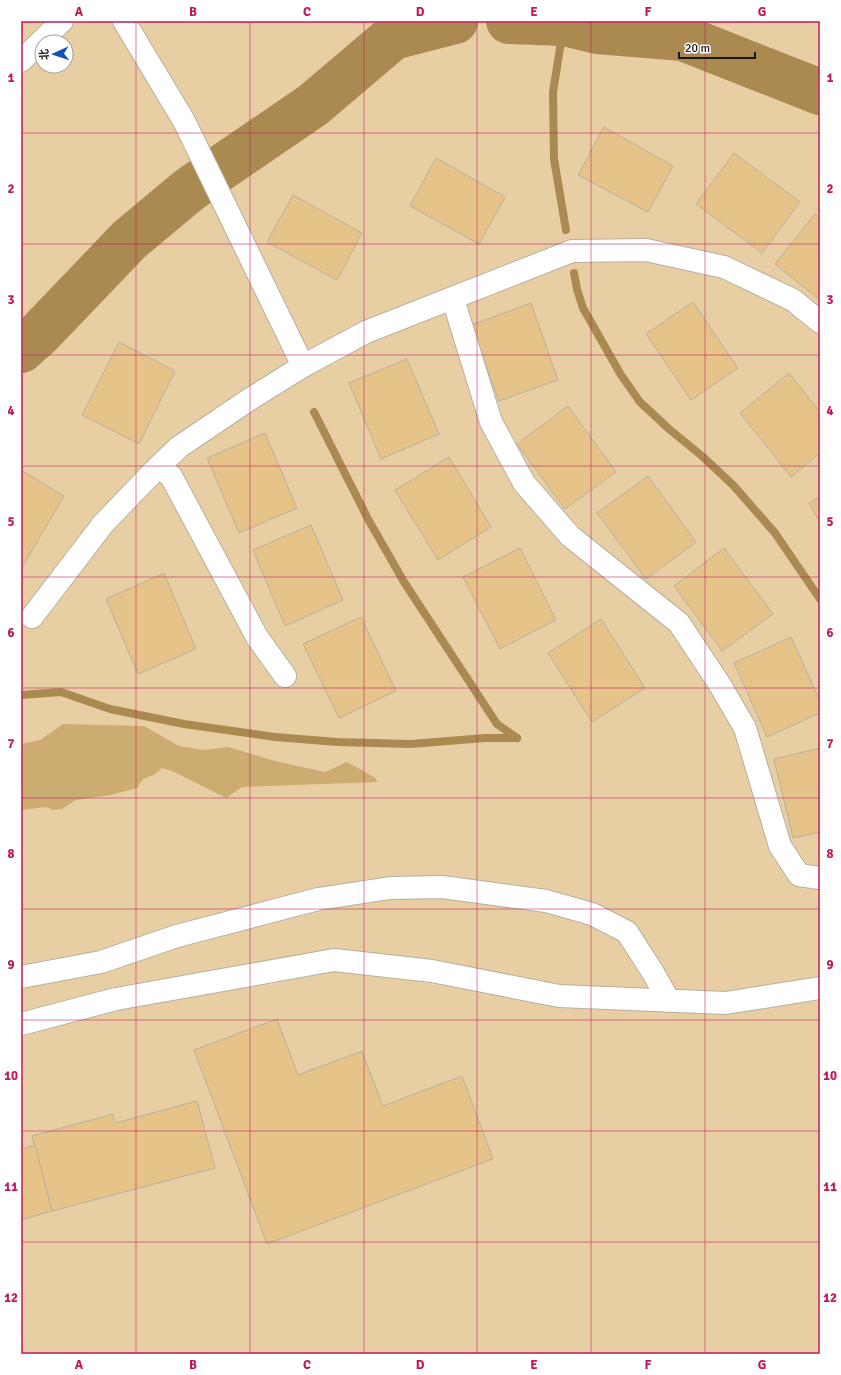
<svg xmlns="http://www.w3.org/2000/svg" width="841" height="1375" font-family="Signika,'Noto Sans SC',sans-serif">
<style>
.green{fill:#e8cfa3;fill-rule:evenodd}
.forest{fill:#cdac72}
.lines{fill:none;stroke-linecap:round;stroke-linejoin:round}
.stream{stroke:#aa8a51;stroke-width:8}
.river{stroke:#aa8a51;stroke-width:46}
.building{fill:#e5c389;stroke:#b9b0a0}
.minor-casing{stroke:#b8afa0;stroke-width:24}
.minor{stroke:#fff;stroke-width:22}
.grid{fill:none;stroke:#c2185b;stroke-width:1;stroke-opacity:0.55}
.neatline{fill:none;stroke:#c2185b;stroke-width:1.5}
.grid-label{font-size:13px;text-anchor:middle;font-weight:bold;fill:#c2185b}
</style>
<rect width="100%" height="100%" fill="#f6ecdc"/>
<path class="green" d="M21 21H820V1354H21ZM42 42H66V66H42Z"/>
<polygon class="forest" points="63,724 144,726 179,746 204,750 228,747 275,761 325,772 347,762 374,777 378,782 242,787 226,798 172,771 162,768 154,775 143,779 137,788 111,795 76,800 62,809 53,810 46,807 21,810 21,744 40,740"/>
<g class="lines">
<g class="stream">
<polyline points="564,23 553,92 554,159 566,230"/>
<polyline points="574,273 577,289 583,308 621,375 640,402 669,429 702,456 733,485 775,533 820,599"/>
<polyline points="314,412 368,519 404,582 497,724 517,738"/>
<polyline points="21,695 61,692 110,709 184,724 275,737 337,742 411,744 485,738 517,738"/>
</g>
<g class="river">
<polyline points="509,21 564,23 597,31 683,38 820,92"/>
<polyline points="21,350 40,333 129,240 190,189 313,105 393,37 455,21"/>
</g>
</g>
<g class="building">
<polygon points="604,127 673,166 648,212 578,175"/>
<polygon points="734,153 800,202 762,253 696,204"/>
<polygon points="436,158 505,197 479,244 410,206"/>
<polygon points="293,195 362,233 337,280 267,242"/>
<polygon points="815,214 820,219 820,300 775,264"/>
<polygon points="693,302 738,368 691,400 646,334"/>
<polygon points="531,303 558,380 499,401 471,325"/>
<polygon points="119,342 175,371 139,444 82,415"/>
<polygon points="407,359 439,434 381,459 349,383"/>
<polygon points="789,373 820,412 820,453 791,477 740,413"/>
<polygon points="568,406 616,472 565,509 517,444"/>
<polygon points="265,433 297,508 239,533 207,458"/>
<polygon points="449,457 491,527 438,560 395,490"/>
<polygon points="21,470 64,496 23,566 21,565"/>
<polygon points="648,476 696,542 646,579 597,513"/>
<polygon points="820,497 820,523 809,503"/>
<polygon points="311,525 343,600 285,626 253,550"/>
<polygon points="520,548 556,620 500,649 463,577"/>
<polygon points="724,548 773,614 722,651 674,586"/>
<polygon points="164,573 196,649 138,674 106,599"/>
<polygon points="361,617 396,691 339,718 303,644"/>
<polygon points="601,619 645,688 592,722 548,653"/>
<polygon points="791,637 820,701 820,713 767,737 734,663"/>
<polygon points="820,748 820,832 793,838 774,759"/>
<polygon points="277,1019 298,1075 362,1051 383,1106 462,1076 493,1159 267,1244 194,1050"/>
<polygon points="197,1101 215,1168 52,1211 32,1136 113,1114 115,1123"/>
<polygon points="35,1145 52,1211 21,1220 21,1149"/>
</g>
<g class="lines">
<g class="minor-casing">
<g id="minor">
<polyline points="124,21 184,121 303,366"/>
<polyline points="21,61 62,21"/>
<polyline points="453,299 491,422 524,483 570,536 679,623 720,685 745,728 780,846 799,875 820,878"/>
<polyline points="158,467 171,476 257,637 285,676"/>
<polyline points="32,617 103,524 155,470 179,447 247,401 303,366 366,332 572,251 646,250 724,267 793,300 820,322"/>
<polyline points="21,977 101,962 177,936 318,899 390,888 442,887 546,901 592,914 627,932 652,971 669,1001"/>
<polyline points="21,1024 116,999 334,960 432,971 559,996 726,1003 820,988"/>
</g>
</g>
<use href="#minor" class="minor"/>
</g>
<path class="grid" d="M136 21V1354M250 21V1354M364 21V1354M477 21V1354M591 21V1354M705 21V1354M21 133H820M21 244H820M21 355H820M21 466H820M21 577H820M21 688H820M21 798H820M21 909H820M21 1020H820M21 1131H820M21 1242H820"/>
<rect width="841" height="1375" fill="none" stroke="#ffffff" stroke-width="44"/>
<g transform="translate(54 54) rotate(267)"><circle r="19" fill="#ffffff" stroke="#a3a19f"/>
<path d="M0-3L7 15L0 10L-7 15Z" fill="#1350bc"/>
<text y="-6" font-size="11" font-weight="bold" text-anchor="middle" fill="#191510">北</text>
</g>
<path d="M679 52v6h76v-6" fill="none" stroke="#191510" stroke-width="2"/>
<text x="685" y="52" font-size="12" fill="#191510" stroke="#ffffff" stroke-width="3" paint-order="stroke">20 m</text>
<rect x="22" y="22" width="797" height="1331" class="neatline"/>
<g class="grid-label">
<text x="79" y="16">A</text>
<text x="193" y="16">B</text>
<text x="307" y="16">C</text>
<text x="420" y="16">D</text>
<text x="534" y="16">E</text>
<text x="648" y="16">F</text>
<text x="762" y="16">G</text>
<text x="11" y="82">1</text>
<text x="830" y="82">1</text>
<text x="11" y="193">2</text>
<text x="830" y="193">2</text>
<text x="11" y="304">3</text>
<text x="830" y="304">3</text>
<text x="11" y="415">4</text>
<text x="830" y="415">4</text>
<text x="11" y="526">5</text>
<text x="830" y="526">5</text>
<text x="11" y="637">6</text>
<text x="830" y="637">6</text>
<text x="11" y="748">7</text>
<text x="830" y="748">7</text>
<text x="11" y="858">8</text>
<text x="830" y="858">8</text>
<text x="11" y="969">9</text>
<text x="830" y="969">9</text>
<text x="11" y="1080">10</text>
<text x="830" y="1080">10</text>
<text x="11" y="1191">11</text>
<text x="830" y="1191">11</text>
<text x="11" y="1302">12</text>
<text x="830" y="1302">12</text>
<text x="79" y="1369">A</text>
<text x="193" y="1369">B</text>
<text x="307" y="1369">C</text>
<text x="420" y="1369">D</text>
<text x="534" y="1369">E</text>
<text x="648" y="1369">F</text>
<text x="762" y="1369">G</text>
</g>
</svg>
